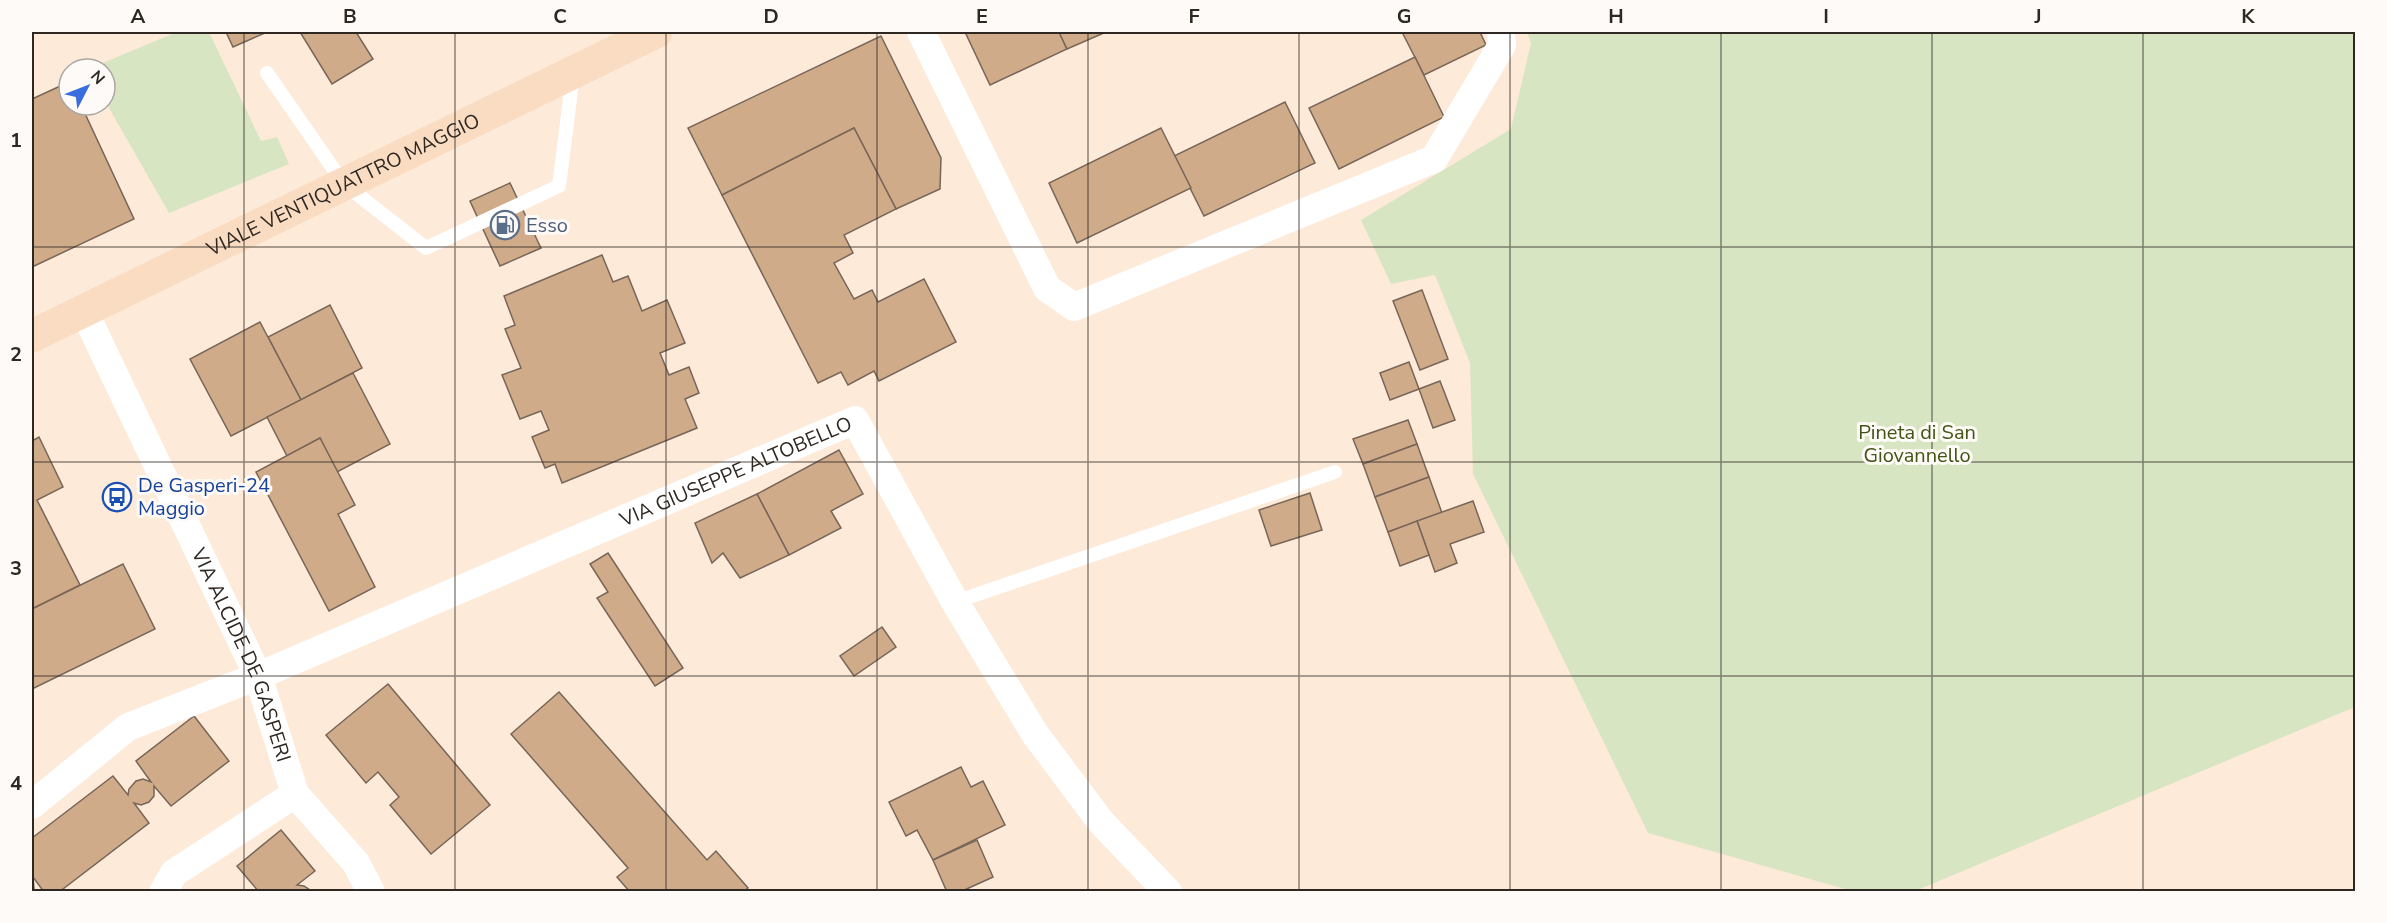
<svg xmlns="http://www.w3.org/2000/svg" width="2387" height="923" font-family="'Nunito Sans',sans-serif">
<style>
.green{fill:#d8e5c3}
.building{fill:#cfab8a;stroke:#776658;stroke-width:1.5}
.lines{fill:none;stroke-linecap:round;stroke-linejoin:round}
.lane{stroke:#fff;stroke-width:14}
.street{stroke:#fff;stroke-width:28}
.secondary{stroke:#f9dcc2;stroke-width:33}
.grid{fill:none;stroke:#2f2822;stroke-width:1.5;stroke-opacity:0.55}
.labels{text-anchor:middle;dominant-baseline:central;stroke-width:6;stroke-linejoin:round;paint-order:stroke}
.street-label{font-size:20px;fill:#2f2822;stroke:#fefaf7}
.service-label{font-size:20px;fill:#4e5e75;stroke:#fefaf7;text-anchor:start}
.park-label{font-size:20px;fill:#415413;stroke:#fefaf7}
.transit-label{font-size:20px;fill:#164399;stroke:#fefaf7;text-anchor:start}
.neatline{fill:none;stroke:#2f2822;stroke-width:2}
.grid-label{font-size:20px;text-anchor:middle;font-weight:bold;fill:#2f2822}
</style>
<rect width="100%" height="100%" fill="#fdead9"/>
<g class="green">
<polygon points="177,32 209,32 261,141 277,137 289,164 169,213 105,101 105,69 88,69"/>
<polygon points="1527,32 2355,32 2355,707 1915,891 1852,891 1648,833 1473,474 1470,363 1435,275 1391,284 1361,220 1511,129 1531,43"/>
</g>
<g class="building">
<polygon points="226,32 267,32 233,47"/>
<polygon points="300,32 356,32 373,59 332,84"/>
<polygon points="965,32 1059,32 1067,49 990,85"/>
<polygon points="1059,32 1106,32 1067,49"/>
<polygon points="1402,32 1480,32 1486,45 1424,75"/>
<polygon points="881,36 941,158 940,189 896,209 854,128 722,195 688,128"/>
<polygon points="1415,57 1444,117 1339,169 1309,108"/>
<polygon points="69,82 69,105 81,105 134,219 32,267 32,99"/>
<polygon points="1285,102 1315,163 1204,216 1174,156"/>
<polygon points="854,128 896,209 844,235 853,253 834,263 854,299 872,290 878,302 924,279 956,342 879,381 874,371 848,385 841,372 818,383 722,195"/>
<polygon points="1161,128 1191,188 1077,243 1049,183"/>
<polygon points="510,183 541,248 500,266 470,201"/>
<polygon points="602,255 613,282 628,276 642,311 667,300 685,343 660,353 669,375 689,367 699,393 685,399 697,428 562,483 555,464 545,468 532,437 549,430 541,411 520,419 502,375 521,368 505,329 515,325 504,296"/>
<polygon points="1422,290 1448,359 1420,370 1393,301"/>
<polygon points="330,305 362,368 301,400 268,337"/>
<polygon points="260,322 301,400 231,436 190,359"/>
<polygon points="1409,362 1419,389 1390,400 1380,373"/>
<polygon points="353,373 390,444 337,472 320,438 287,456 267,417"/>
<polygon points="1440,381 1455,420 1433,428 1419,389"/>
<polygon points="1408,420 1417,444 1363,464 1353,439"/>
<polygon points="39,437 63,487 37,500 80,585 32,609 32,441"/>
<polygon points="320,438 355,505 338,514 375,587 329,611 256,472"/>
<polygon points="1417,444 1429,477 1375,497 1363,464"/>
<polygon points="839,450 863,494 831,511 841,528 789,555 757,494"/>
<polygon points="1429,477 1442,513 1388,532 1375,497"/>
<polygon points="1310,493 1322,530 1271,546 1259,510"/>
<polygon points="757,494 789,555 740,578 723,553 712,563 695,523"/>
<polygon points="1473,501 1484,532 1450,544 1457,563 1435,572 1417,521"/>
<polygon points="1417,521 1429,555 1400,566 1388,532"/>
<polygon points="608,553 683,668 655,686 597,598 608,592 590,564"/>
<polygon points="123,564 155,629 32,689 33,627 32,609"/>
<polygon points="882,627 896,647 854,676 840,656"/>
<polygon points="388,684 490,805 431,854 390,805 399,797 378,772 366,783 326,735"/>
<polygon points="559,692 707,860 716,851 748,888 743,892 630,892 617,877 628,868 511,734"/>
<polygon points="194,716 229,761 171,806 154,786 154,796 149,802 141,805 134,803 149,823 59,892 44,892 33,877 34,889 32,892 32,838 113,776 128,795 129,789 136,781 143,779 151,782 136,761"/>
<polygon points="961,767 971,787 983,781 1005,825 933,860 917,830 906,836 889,802"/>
<polygon points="281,830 315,871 297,885 304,886 313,892 259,892 237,866"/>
<polygon points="977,840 993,877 960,892 947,892 933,860"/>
</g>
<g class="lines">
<g class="lane">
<polyline points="267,73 344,184 426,248 559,186 573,75"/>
<polyline points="955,602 1335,472"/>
</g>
<g class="street">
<polyline points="921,32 1047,288 1074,307 1434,159 1502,45 1501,32"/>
<path id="s1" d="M83 309 258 676 295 794 356 863 371 892"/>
<path id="s2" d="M32 805 128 727 258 676 855 420 955 602 1035 734 1101 822 1168 892"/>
<polyline points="163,892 174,873 295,794"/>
</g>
<path class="secondary" id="s3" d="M32 336 656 32"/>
</g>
<path class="grid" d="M244 32V892M455 32V892M666 32V892M877 32V892M1088 32V892M1299 32V892M1510 32V892M1721 32V892M1932 32V892M2143 32V892M32 247H2356M32 462H2356M32 676H2356"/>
<defs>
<g id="fuel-ring" transform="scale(1.5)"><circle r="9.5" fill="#fefaf7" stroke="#5c6f8a" stroke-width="1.5"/><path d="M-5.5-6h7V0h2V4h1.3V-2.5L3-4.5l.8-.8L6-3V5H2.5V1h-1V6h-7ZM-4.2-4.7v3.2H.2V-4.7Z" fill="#5c6f8a"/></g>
<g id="bus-ring" transform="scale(1.5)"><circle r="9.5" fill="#fefaf7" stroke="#1a4fb4" stroke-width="1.5"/><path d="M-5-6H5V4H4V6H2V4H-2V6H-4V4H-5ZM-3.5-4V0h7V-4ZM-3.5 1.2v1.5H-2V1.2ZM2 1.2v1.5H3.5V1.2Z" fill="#1a4fb4"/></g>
</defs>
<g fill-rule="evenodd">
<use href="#fuel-ring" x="505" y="225"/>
<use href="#bus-ring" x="117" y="497"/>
</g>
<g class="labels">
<g class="street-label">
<text stroke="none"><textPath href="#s3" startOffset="346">VIALE VENTIQUATTRO MAGGIO</textPath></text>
<text stroke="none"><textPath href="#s2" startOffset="783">VIA GIUSEPPE ALTOBELLO</textPath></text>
<text stroke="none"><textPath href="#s1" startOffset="381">VIA ALCIDE DE GASPERI</textPath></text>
</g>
<g class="service-label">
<text x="526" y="225">Esso</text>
</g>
<g class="park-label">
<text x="1917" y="432">Pineta di San<tspan x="1917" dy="23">Giovannello</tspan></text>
</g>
<g class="transit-label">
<text x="138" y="485">De Gasperi-24<tspan x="138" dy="23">Maggio</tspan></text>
</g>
</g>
<rect width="2387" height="923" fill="none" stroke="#fefaf7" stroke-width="66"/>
<g transform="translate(87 87) rotate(48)"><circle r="28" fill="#fefaf7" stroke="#aba6a2" stroke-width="1.5"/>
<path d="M0-4.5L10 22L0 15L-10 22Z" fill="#3a6ede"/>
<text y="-9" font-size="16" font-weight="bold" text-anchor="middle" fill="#2f2822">N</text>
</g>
<rect x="33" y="33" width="2321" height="857" class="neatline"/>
<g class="grid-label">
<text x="138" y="23">A</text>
<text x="350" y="23">B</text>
<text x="560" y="23">C</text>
<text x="771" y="23">D</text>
<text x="982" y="23">E</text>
<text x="1194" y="23">F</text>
<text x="1404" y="23">G</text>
<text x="1616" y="23">H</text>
<text x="1826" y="23">I</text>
<text x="2038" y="23">J</text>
<text x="2248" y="23">K</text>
<text x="16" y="147">1</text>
<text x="16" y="361">2</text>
<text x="16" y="575">3</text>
<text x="16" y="790">4</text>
</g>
</svg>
